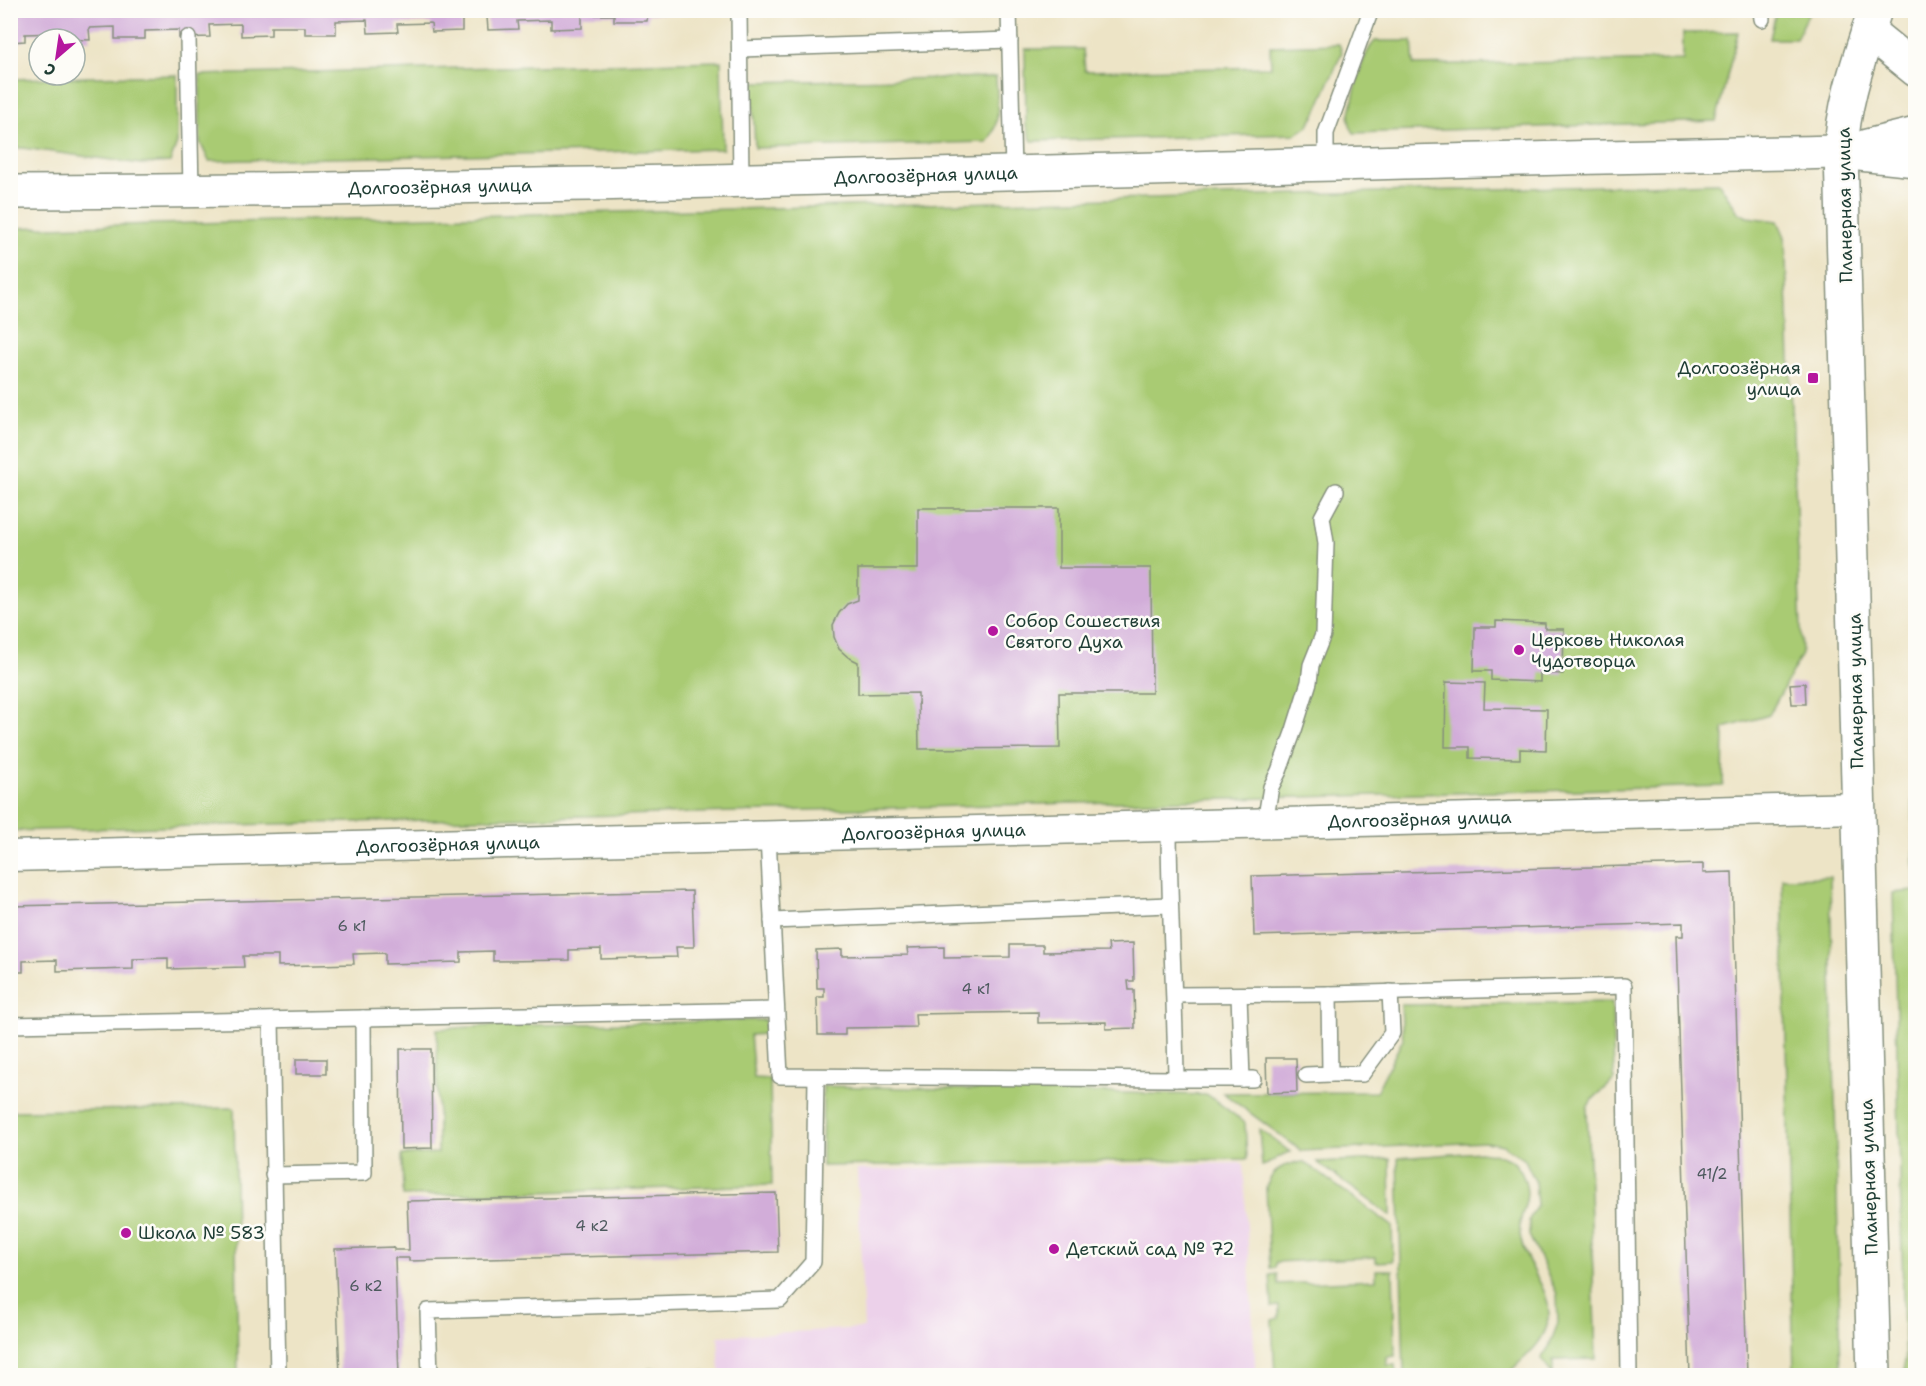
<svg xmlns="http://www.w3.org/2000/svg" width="1926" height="1386" font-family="'Shantell Sans',sans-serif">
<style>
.built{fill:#ecd1ea}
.green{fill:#a9cb73;stroke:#648454;stroke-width:1.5}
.building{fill:#d2add9}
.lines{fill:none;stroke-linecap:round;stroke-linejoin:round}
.lane-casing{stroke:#86907d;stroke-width:18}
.street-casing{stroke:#86907d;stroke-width:33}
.secondary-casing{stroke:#86907d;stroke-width:36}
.lane{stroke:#fff;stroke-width:15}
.street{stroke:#fff;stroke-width:30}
.secondary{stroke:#fff;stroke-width:33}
.poi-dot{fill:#b5179e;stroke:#fdfcf7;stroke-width:2}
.labels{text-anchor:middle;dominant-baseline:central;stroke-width:5;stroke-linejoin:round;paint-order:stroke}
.number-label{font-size:15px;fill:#4c595d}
.street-label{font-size:18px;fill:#1f3d34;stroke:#fdfcf7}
.poi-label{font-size:18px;fill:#1f3d34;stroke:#fdfcf7;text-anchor:start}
</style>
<rect width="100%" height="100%" fill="#fdfcf7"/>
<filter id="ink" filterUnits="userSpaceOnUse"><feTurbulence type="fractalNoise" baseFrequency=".0167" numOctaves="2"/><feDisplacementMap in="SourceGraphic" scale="12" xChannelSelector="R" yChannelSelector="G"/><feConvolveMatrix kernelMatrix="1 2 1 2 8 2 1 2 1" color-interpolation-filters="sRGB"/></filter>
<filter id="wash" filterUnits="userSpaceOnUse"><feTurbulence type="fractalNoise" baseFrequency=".008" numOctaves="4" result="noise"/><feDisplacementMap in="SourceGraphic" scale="24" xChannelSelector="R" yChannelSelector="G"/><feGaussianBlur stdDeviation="1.35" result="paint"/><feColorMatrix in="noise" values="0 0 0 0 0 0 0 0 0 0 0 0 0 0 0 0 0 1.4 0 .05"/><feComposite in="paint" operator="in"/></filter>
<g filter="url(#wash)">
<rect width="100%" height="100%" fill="#ede4c6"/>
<polygon class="built" points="1243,1163 1256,1375 720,1375 718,1336 864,1328 857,1170"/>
<g class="green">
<polygon points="1776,11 1810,11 1796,39 1770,39"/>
<path d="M1738 32 1716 121 1354 133 1350 126 1349 118C1355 94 1359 58 1375 41H1412L1414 65 1683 60V33Z"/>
<polygon points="1339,44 1342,52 1315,115 1308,126 1296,134 1032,141 1026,126 1025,49 1083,49 1085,71 1271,67 1270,46"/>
<polygon points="721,61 723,149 209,161 200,142 200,75"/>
<polygon points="177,75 177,143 170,162 141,164 23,148 11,148 11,79"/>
<path d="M996 77C997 100 1002 124 987 142L755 148 752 82Z"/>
<polygon points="1719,183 1738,212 1747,217 1778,221 1785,237 1802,654 1769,715 1724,728 1723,786 11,831 10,228"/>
<polygon points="1912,761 1916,761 1916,1375 1905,1376 1893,893 1915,891"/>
<polygon points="1830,877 1841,1375 1794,1375 1782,878"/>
<path d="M1612 1002 1614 1079C1605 1092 1594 1093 1587 1108L1596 1359 1553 1360V1375L1541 1359 1549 1347 1558 1323 1557 1294 1529 1235V1220L1537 1205 1535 1181 1525 1160 1503 1145 1485 1142 1302 1151 1223 1093 1376 1092 1403 1039 1401 1005Z"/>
<polygon points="765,1020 766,1034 750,1035 754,1078 770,1079 772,1185 403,1196 402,1155 438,1153 437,1029 488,1026"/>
<polygon points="823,1086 1208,1095 1245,1123 1247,1159 822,1166"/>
<polygon points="234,1108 238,1375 11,1375 11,1111"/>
<path d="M1259 1129 1290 1152C1277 1155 1272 1164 1262 1166Z"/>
<path d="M1480 1152C1494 1154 1512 1156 1520 1170 1538 1203 1514 1211 1521 1240 1526 1268 1554 1291 1548 1322 1542 1347 1523 1357 1507 1375H1404L1398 1158Z"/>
<polygon points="1390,1159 1391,1216 1317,1162"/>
<path d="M1304 1162 1392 1226 1393 1261 1376 1262V1257L1276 1262 1275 1268H1270L1266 1188C1273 1168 1283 1164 1304 1162Z"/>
<polygon points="1376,1270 1393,1270 1395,1356 1387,1357 1387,1365 1395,1365 1396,1375 1275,1375 1272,1320 1279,1318 1279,1306 1272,1307 1270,1275 1277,1274 1278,1284 1376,1280"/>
<polygon points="649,1369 705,1372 705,1375 649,1375"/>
</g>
<g id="blocks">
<g class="building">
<polygon points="10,10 683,10 683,13 648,14 647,21 614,21 614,15 582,15 582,28 551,29 551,20 517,21 518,29 488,30 487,17 462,18 462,31 432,32 431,23 397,24 398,32 368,33 367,20 336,21 336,34 305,34 305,27 271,27 271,35 241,36 241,24 209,25 210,37 179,38 179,30 145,31 145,39 115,39 115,27 89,28 90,40 59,39 59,33 25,34 25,41 10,42"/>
<polygon points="918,508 1059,508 1059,568 1151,568 1152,693 1059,693 1060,748 919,749 918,693 858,694 858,662 848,657 839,649 834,637 833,625 839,613 847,604 858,600 858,569 918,569"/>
<polygon points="1496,621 1545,623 1545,629 1564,629 1563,674 1540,673 1540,682 1491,680 1491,671 1474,671 1475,627 1496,627"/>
<polygon points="1446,682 1485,683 1484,708 1547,709 1546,750 1520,749 1520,759 1470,758 1470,747 1445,747"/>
<polygon points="1805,683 1806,704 1792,704 1790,684"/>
<polygon points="1703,864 1703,873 1732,872 1747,1376 1690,1376 1676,936 1683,936 1683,923 1254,936 1252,876"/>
<polygon points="692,891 694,947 676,947 677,957 601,959 601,949 569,950 569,960 493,961 493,951 461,952 461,962 385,964 385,953 353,954 354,964 278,966 278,956 243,956 244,967 168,969 168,958 133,959 133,969 57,971 57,960 23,961 23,972 10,972 10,906"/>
<polygon points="1133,943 1134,981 1128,981 1129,990 1134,990 1135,1028 1106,1029 1106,1022 1038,1023 1038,1012 915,1014 916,1027 845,1028 845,1035 818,1035 817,997 824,997 824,988 817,988 816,950 842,949 842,956 908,955 907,948 944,947 944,958 1010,957 1010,945 1043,945 1043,952 1109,951 1108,944"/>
<polygon points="400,1049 431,1049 432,1148 401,1149"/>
<polygon points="1266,1058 1296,1058 1297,1092 1267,1093"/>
<rect x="296" y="1059" width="30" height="15"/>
<polygon points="776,1193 778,1252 409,1261 409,1258 395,1258 399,1376 340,1376 335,1249 394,1247 394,1250 409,1250 407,1201"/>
</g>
</g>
</g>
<g filter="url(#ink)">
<use href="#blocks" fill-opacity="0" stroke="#86907d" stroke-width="1.5"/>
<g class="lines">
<g class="lane-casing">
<g id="lane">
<polyline points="739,10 741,180"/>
<polyline points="1009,10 1013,172"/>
<polyline points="1761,10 1762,19"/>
<polyline points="188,38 191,191"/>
<polyline points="740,49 1010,40"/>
<polyline points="1326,164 1326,133 1371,10"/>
<polyline points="1265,822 1271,787 1279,771 1294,730 1309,682 1311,665 1323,635 1326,543 1322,517 1336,491"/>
<path d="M768 837 780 1076 1176 1079C1175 994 1169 910 1169 825"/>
<polyline points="772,921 1169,905"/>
<polyline points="1175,995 1329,994 1624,986 1629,1376"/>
<polyline points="1239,995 1242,1079"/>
<polyline points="271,1020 278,1376"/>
<polyline points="10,1025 776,1010"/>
<polyline points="1330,1074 1362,1074 1392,1033 1390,992"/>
<polyline points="1306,1075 1330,1074 1329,994"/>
<polyline points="1176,1079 1253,1079"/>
<polyline points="273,1175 364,1173 363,1018"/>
<polyline points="430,1376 428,1311 780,1300 813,1262 816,1078"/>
</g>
</g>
<g class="street-casing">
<g id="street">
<path id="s1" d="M10 856 1858 808"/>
</g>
</g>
<g class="secondary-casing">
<g id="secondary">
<polyline points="1868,31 1916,70"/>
<polyline points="1867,146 1916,134"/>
<path id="s2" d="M10 192C621 190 1231 163 1841 152L1916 160"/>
<path d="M1874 1376 1841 152C1843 102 1860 57 1875 10"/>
</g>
</g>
<use href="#lane" class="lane"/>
<use href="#street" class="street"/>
<use href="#secondary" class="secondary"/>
</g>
</g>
<g class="poi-dot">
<rect x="1807" y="372" width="12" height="12" rx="3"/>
<circle cx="993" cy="631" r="6"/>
<circle cx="1519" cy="650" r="6"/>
<circle cx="126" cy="1233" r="6"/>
<circle cx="1054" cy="1249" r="6"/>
</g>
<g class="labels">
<g class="number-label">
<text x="352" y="926">6 к1</text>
<text x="976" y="989">4 к1</text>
<text x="1712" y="1174">41/2</text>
<text x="592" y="1226">4 к2</text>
<text x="366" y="1286">6 к2</text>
</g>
<g class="street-label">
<text stroke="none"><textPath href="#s2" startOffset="916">Долгоозёрная улица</textPath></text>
<text stroke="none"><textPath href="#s2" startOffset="430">Долгоозёрная улица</textPath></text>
<text transform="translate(1845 205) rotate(-91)">Планерная улица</text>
<text transform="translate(1856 691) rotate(-91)">Планерная улица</text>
<text stroke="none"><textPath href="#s1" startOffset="1410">Долгоозёрная улица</textPath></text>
<text stroke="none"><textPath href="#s1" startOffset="924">Долгоозёрная улица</textPath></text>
<text stroke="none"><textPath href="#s1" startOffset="438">Долгоозёрная улица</textPath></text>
<text transform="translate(1869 1177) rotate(-92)">Планерная улица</text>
</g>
<g class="poi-label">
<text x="1801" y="368" text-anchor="end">Долгоозёрная<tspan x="1801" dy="21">улица</tspan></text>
<text x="1005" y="621">Собор Сошествия<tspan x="1005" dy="21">Святого Духа</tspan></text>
<text x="1531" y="640">Церковь Николая<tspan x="1531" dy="21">Чудотворца</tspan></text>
<text x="138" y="1233">Школа № 583</text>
<text x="1066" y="1249">Детский сад № 72</text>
</g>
</g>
<rect width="1926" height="1386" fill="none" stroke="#fdfcf7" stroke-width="36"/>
<g transform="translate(57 57) rotate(209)"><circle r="28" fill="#fdfcf7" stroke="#a4b0a9" stroke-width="1.5"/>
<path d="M0-4.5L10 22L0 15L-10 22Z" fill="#b5179e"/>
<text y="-9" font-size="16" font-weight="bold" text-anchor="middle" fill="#1f3d34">С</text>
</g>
</svg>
